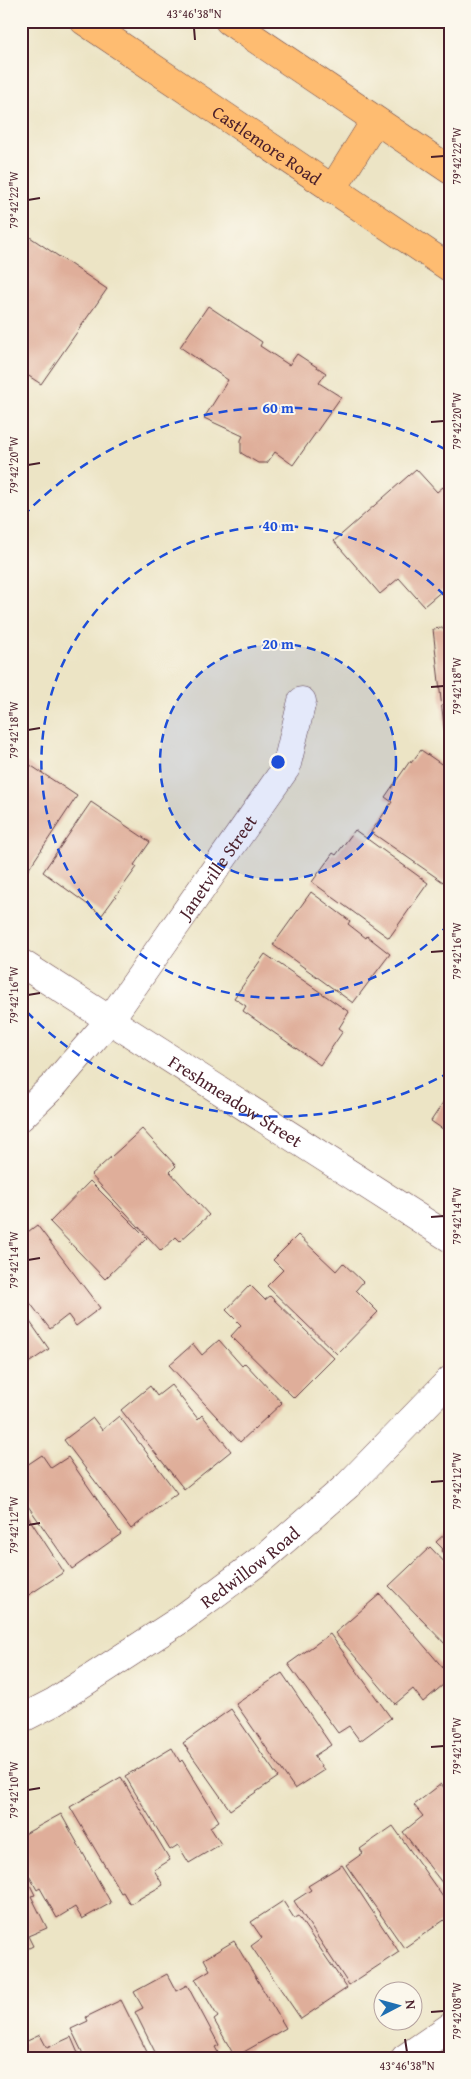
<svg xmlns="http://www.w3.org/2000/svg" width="471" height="2079" font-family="'Gentium Book Plus',serif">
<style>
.building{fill:#dfae9a}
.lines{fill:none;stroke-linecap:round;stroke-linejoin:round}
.minor-casing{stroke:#623d42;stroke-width:29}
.major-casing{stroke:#623d42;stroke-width:29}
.minor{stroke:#fff;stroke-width:28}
.major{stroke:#febc71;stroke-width:28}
.ticks{fill:none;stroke:#4a1f2b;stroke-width:2}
.ring{fill:none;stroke:#1d4ed8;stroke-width:2.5;stroke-dasharray:9 6}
.labels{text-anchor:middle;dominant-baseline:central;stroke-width:4;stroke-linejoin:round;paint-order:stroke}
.street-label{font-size:18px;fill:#4a1f2b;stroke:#fbf7ec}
.centre{fill:#1d4ed8;stroke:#fbf7ec;stroke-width:2.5}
.ring-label{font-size:15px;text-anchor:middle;font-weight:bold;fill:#1d4ed8;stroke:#fbf7ec;stroke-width:4;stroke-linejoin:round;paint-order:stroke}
.neatline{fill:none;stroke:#4a1f2b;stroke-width:2}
.ticks-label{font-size:12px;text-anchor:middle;fill:#4a1f2b}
</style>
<rect width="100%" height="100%" fill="#fbf7ec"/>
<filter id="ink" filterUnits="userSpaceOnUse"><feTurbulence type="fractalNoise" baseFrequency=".02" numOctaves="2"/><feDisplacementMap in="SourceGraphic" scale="10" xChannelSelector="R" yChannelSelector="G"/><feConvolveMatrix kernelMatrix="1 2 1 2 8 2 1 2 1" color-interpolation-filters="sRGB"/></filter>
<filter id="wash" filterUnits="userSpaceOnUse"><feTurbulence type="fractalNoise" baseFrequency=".0096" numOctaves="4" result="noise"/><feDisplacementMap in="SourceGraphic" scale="20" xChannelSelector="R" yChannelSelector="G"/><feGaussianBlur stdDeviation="1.12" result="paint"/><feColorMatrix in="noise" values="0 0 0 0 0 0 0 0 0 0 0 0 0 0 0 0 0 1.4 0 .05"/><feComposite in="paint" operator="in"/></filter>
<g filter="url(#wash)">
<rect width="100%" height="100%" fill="#ece4c5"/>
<g id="blocks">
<g class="building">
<polygon points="21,231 107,289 41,384 21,371"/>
<polygon points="208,306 262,342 260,346 289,365 297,354 326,373 319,383 341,397 293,465 275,452 267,463 258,463 241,453 241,440 243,436 204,418 228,380 180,347"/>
<polygon points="416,469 437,492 443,487 450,494 450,584 424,606 399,578 380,594 334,541"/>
<polygon points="450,627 450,735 445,735 433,629"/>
<polygon points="421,750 450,770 450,872 443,882 371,832 392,802 385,797 410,761 411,763"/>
<polygon points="21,759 77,796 26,873 21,870"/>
<polygon points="91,802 150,842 134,865 137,867 102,915 43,872"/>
<polygon points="355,830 428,883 389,938 312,882 333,853 336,855"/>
<polygon points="311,892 350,921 348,924 366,938 367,936 390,954 353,1003 273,945"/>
<polygon points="265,954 349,1012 339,1028 343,1031 320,1065 243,1011 246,1006 234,998"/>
<polygon points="450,1092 450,1134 431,1121"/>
<polygon points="142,1129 176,1166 170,1172 209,1215 180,1241 176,1237 161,1251 91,1175"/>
<polygon points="90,1181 147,1238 105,1279 50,1222"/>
<polygon points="37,1225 100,1308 76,1326 68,1315 50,1329 27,1299 24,1302 21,1299 21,1237"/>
<polygon points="298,1235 336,1271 343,1263 363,1282 356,1290 378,1312 337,1354 267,1286 283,1270 273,1260"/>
<polygon points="250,1285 265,1300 270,1296 334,1358 294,1398 231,1336 241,1325 226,1310"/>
<polygon points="21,1309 49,1349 21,1368"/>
<polygon points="219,1340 242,1366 245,1363 282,1403 240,1442 169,1365 193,1344 202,1355"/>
<polygon points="171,1385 198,1419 202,1415 231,1451 184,1489 121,1410 150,1386 157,1396"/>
<polygon points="119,1416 177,1493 131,1529 64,1440 93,1418 102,1430"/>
<polygon points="42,1455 51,1468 68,1457 121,1534 72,1569 21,1496 21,1469"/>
<polygon points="21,1506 64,1572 21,1600"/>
<polygon points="450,1529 450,1561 441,1551 443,1549 436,1542"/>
<polygon points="430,1547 450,1568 450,1649 389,1586"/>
<polygon points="380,1594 450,1676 450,1679 423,1702 413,1689 395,1704 335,1633"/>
<polygon points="330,1634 391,1718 360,1741 349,1726 338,1733 288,1664"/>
<polygon points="282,1673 331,1745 314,1756 324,1770 295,1789 236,1704"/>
<polygon points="231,1709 278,1777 230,1810 183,1743"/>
<polygon points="172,1748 180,1762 182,1760 219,1821 210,1827 221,1844 189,1863 178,1845 170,1850 125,1776"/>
<polygon points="121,1777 170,1860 154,1870 163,1885 130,1904 123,1892 121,1893 70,1807"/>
<polygon points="441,1784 450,1795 450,1893 403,1832 423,1816 414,1805"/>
<polygon points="61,1814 111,1903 82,1919 75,1907 57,1918 40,1888 37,1890 21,1861 21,1836"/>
<polygon points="393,1826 450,1907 450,1916 404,1948 346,1865 363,1853 360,1849"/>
<polygon points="342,1865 399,1952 349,1985 294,1901 311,1890 308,1886"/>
<polygon points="21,1867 35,1895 31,1896 47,1928 28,1936 33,1946 21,1952"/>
<polygon points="283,1901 294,1918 298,1916 347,1988 301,2019 251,1946 262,1938 251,1922"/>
<polygon points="234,1941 286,2028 235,2057 214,2020 218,2017 195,1979 210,1970 204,1959"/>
<polygon points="167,1974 176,1991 187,1985 219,2045 215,2047 221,2058 158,2058 135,2012 143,2008 134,1992"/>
<polygon points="121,2000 150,2058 85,2058 71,2029 88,2021 86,2017"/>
<polygon points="40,2035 47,2048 71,2037 80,2058 21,2058 21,2044"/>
</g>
</g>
</g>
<g filter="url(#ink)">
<use href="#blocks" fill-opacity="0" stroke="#623d42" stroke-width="1"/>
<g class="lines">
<g class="minor-casing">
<g id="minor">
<path id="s1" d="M21 963 450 1238"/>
<path id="s2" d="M21 1117 54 1085 109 1021 286 768 302 701"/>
<path id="s3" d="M21 1719 54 1702 180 1620 266 1556 348 1485 450 1380"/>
<polyline points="405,2058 450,2027"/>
</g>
</g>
<g class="major-casing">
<g id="major">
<path id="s4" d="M84 21 450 268"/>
<polyline points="229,21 450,170"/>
<polyline points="332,190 375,121"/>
</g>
</g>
<use href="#minor" class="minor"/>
<use href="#major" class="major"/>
</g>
</g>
<path class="ticks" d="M194 28 195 40M431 157 444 156M28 200 40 198M431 422 444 421M28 465 40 463M431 687 444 686M28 730 40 728M431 952 444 951M28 995 40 993M431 1217 444 1216M28 1260 40 1258M431 1482 444 1481M28 1525 40 1523M431 1747 444 1746M28 1790 40 1788M431 2012 444 2011M405 2039 407 2052"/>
<circle cx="278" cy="762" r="118" fill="#1d4ed8" fill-opacity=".12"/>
<g class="ring">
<circle cx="278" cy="762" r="118"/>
<path d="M449 924A236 236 0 1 1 449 600"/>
<path d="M450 1072A354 354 0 0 1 23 1008M23 516A354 354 0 0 1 450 452"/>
</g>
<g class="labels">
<g class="street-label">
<text stroke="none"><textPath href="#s4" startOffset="221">Castlemore Road</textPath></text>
<text stroke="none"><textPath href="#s2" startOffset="319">Janetville Street</textPath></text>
<text stroke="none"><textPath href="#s1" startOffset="255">Freshmeadow Street</textPath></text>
<text stroke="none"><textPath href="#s3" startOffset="275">Redwillow Road</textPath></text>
</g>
</g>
<circle cx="278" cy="762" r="8" class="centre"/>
<g class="ring-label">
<text x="278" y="413">60 m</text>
<text x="278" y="531">40 m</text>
<text x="278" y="649">20 m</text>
</g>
<rect width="471" height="2079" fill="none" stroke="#fbf7ec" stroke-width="55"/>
<g transform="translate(398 2006) rotate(84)"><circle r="24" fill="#fbf7ec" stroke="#b4a19f"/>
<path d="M0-4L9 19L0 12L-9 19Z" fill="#1f6fb2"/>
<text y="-8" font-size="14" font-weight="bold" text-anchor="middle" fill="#4a1f2b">N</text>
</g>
<rect x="28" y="28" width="416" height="2024" class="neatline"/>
<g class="ticks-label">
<text x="194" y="18">43°46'38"N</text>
<text transform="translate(457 156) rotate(-90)" y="4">79°42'22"W</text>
<text transform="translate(14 200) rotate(-90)" y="4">79°42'22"W</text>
<text transform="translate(457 421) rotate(-90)" y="4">79°42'20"W</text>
<text transform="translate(14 465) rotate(-90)" y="4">79°42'20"W</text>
<text transform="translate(457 686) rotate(-90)" y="4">79°42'18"W</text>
<text transform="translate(14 730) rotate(-90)" y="4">79°42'18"W</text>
<text transform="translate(457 951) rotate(-90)" y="4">79°42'16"W</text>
<text transform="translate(14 995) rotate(-90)" y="4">79°42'16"W</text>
<text transform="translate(457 1216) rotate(-90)" y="4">79°42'14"W</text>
<text transform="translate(14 1260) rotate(-90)" y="4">79°42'14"W</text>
<text transform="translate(457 1481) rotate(-90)" y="4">79°42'12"W</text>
<text transform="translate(14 1525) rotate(-90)" y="4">79°42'12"W</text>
<text transform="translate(457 1746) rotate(-90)" y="4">79°42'10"W</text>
<text transform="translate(14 1790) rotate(-90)" y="4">79°42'10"W</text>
<text transform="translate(457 2011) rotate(-90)" y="4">79°42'08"W</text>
<text x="407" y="2070">43°46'38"N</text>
</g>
</svg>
